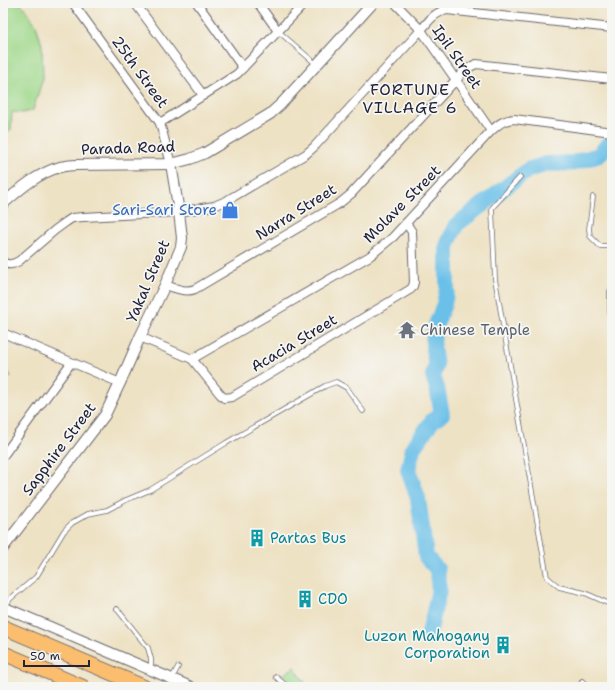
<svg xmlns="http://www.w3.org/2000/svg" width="615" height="690" font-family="'Shantell Sans',sans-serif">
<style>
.green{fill:#9fd88a;stroke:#607d62}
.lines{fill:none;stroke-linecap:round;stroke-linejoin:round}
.river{stroke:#6bc0e8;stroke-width:16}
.service-casing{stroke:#69656b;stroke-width:5.5}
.minor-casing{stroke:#69656b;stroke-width:10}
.tertiary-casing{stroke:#69656b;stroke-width:12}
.motorway-casing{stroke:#69656b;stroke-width:16}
.service{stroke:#fff;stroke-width:4}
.minor{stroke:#fff;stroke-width:8}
.tertiary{stroke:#fff;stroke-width:10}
.motorway{stroke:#fbbd6e;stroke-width:14}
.labels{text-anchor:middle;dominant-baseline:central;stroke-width:3.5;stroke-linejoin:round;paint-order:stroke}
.street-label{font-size:15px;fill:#22223b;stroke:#f6f6f2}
.shop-label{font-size:15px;fill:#366cbe;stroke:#f6f6f2;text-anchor:end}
.worship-label{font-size:15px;fill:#5b616d;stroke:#f6f6f2;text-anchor:start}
.culture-label{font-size:15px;fill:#0d838f;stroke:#f6f6f2;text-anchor:start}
.neighbourhood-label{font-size:16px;letter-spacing:1px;fill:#22223b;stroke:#f6f6f2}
</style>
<rect width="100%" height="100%" fill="#f6f6f2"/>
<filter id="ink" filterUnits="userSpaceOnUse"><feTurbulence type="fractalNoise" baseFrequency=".025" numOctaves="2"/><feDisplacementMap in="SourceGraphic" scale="8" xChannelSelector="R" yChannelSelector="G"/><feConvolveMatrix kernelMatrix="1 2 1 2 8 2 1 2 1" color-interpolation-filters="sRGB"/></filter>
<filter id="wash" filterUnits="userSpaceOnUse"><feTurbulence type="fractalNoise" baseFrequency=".012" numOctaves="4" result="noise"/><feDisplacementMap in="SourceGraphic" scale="16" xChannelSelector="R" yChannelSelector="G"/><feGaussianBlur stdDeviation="0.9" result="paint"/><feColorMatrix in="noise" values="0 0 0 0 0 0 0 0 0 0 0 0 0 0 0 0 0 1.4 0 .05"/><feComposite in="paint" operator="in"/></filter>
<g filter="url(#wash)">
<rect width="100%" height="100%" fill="#eee2c4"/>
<g class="green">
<polygon points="3,3 19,3 24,7 36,25 42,45 43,78 33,110 23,113 12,112 11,130 3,138"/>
<polygon points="3,365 11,376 3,382"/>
<polygon points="294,667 308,687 286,687 279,678"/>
</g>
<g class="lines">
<polyline class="river" points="428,638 439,590 437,569 426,557 418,498 408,470 413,448 433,420 442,414 437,388 433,376 436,364 433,349 434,330 444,304 447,289 447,246 456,225 528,170 547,164 573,163 599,155 607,145 612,145"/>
</g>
</g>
<g filter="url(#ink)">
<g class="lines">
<g class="service-casing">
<g id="service">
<polyline points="3,6 4,3"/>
<polyline points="278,31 316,64"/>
<polyline points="520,177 492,208 495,279 547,577 559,587 585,593 612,605"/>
<polyline points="593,197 589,229 590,236 600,246 612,246"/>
<polyline points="612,289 610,291 610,311 612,328"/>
<polyline points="5,607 10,599 36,577 64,531 72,523 88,514 107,510 126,500 150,490 226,443 325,386 336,382 347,388 363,411"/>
<polyline points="117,609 148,648 151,659 151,664 149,669"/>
<polyline points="276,677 288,687"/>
<polyline points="172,678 178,667"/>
<polyline points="582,681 588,687"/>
</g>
</g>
<g class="minor-casing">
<g id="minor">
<polyline points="73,3 160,123 171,164"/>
<polyline points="135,3 203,95"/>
<polyline points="197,3 243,68"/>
<polyline points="258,3 278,31"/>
<polyline points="395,3 421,30 456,80 491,131"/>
<polyline points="160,123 237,74 305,3"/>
<path d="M3 262C8 266 14 264 19 261L55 230 66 222 72 218 83 217 179 212 214 206 226 201 306 154 314 147 421 30C429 21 434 12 447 10L612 28"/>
<path d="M165 285C175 288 185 293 195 289L340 203 351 194 466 69 476 64 612 79"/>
<polyline points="3,333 120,383"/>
<polyline points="140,337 192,359 220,394 224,398 232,397 411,289 413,286 414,282 412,232 406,223"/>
<path d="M192 359 370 256 393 237 491 131C499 124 503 120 514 119L612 132"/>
<polyline points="3,456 71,363"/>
</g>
</g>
<g class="tertiary-casing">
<g id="tertiary">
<path d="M3 204C20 189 38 173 60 167 65 166 71 165 76 165L171 164 190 159 205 153 270 114 281 104 373 3"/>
<polyline points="3,548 105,415 120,383 140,337 165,285 181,247 182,238 179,212 171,164"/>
<polyline points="3,607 191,687"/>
</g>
</g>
<g class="motorway-casing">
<g id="motorway">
<polyline points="3,627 144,687"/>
<polyline points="3,653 83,687"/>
</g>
</g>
<use href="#service" class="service"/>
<use href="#minor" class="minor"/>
<use href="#tertiary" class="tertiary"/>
<use href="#motorway" class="motorway"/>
</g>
</g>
<defs>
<g id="shop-bare" transform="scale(1.38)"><path d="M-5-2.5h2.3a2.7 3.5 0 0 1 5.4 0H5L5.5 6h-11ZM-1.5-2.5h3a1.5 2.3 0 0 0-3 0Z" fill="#3f7fe0" stroke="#f6f6f2" stroke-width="2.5" paint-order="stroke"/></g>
<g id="temple-bare" transform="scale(1.38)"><path d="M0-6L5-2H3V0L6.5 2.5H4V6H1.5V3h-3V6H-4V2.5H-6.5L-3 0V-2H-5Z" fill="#6b7280" stroke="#f6f6f2" stroke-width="2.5" paint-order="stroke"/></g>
<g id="building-bare" transform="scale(1.38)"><path d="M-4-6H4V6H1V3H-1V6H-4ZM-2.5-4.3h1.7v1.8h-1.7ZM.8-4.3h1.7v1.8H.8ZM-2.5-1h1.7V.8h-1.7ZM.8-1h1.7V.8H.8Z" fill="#0f9aa8" stroke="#f6f6f2" stroke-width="2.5" paint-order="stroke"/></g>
</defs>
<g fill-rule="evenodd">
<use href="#shop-bare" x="230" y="210"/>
<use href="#temple-bare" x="407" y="330"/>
<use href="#building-bare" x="257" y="538"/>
<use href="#building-bare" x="305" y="599"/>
<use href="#building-bare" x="503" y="645"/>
</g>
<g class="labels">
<g class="street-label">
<text transform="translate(457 57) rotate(55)">Ipil Street</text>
<text transform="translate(140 72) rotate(54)">25th Street</text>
<text transform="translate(128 148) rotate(-2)">Parada Road</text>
<text transform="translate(402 204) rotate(-45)">Molave Street</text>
<text transform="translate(296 212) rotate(-32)">Narra Street</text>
<text transform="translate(148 281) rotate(-67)">Yakal Street</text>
<text transform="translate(294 343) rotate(-31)">Acacia Street</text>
<text transform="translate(59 449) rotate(-53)">Sapphire Street</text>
</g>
<g class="shop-label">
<text x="217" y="210">Sari-Sari Store</text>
</g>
<g class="worship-label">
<text x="420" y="330">Chinese Temple</text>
</g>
<g class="culture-label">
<text x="270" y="538">Partas Bus</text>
<text x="318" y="599">CDO</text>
<text x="490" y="636" text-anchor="end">Luzon Mahogany<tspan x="490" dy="17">Corporation</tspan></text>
</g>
<g class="neighbourhood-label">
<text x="410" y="89">FORTUNE<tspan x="410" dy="18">VILLAGE 6</tspan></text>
</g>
</g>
<rect width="615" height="690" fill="none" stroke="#f6f6f2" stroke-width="16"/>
<path d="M24 660v6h65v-6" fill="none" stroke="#22223b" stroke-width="2"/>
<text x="30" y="660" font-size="12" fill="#22223b" stroke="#f6f6f2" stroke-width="3" paint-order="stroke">50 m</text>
</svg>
